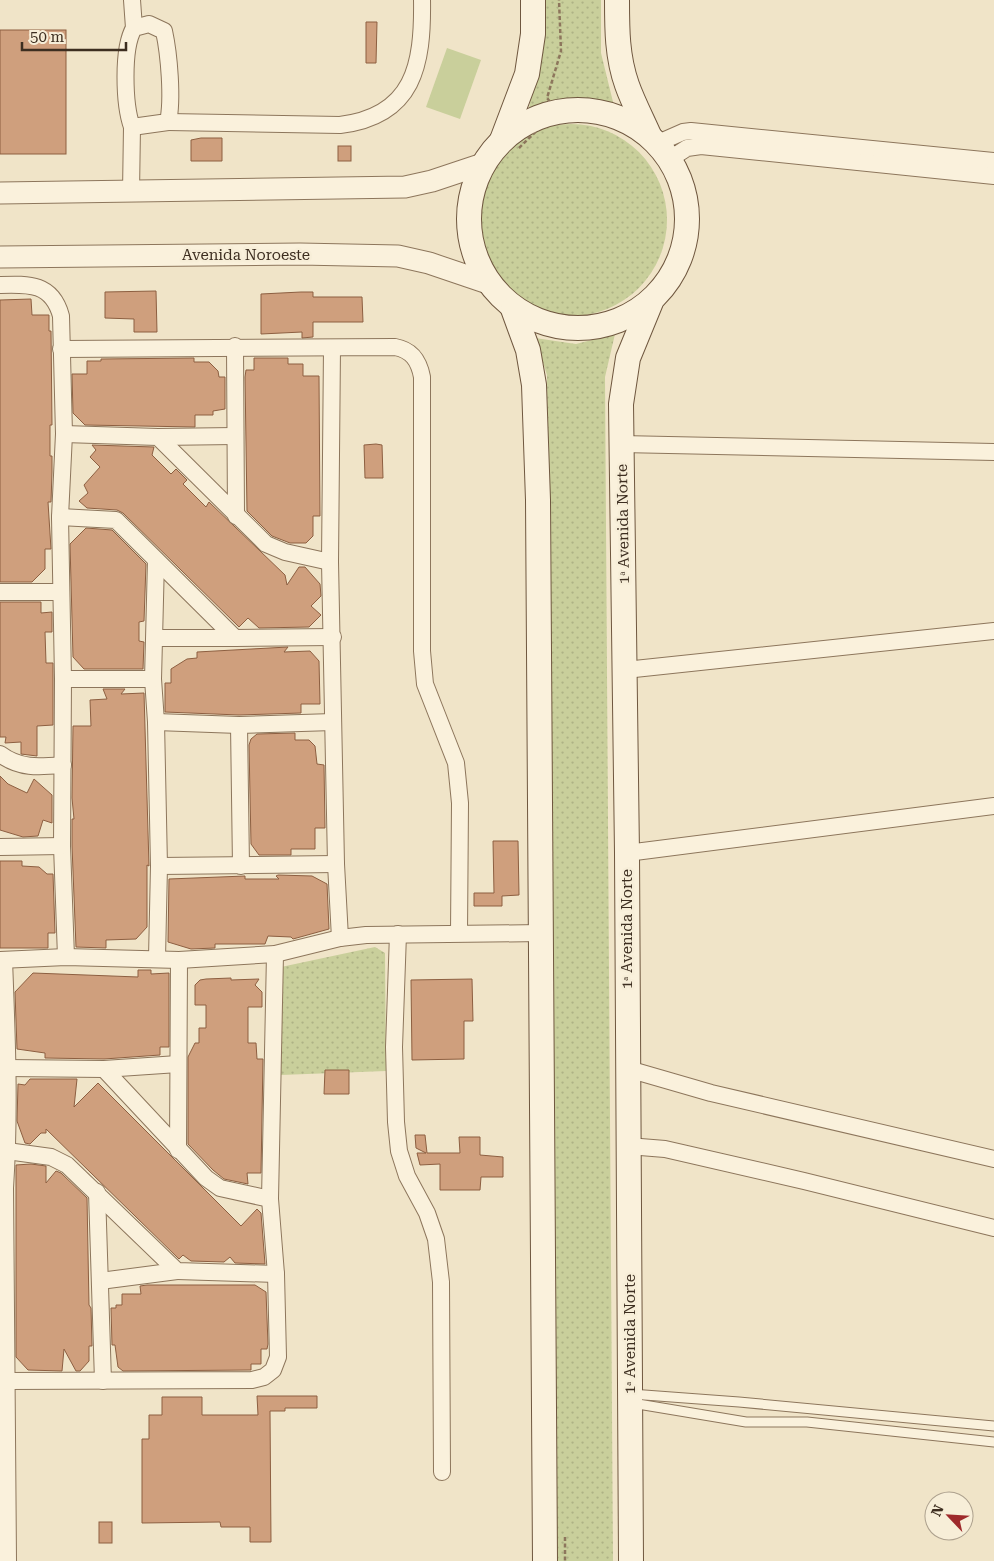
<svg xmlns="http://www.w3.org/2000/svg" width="994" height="1561" font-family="'Roboto Serif',serif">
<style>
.grass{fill:url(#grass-dots)}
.pitch{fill:#c9cf9b}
.building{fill:#cf9f7d;stroke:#8d5f41}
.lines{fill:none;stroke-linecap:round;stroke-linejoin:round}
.service-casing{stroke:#8d765c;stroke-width:11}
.minor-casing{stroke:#8d765c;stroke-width:18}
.tertiary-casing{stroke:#8d765c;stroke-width:23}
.secondary-casing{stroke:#6f573f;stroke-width:26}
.path{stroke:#8d765c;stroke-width:2.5;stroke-dasharray:4 2.5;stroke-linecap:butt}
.service{stroke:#faf1dc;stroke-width:9}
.minor{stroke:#faf1dc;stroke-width:16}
.tertiary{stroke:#faf1dc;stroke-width:21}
.secondary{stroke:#faf1dc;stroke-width:24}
.labels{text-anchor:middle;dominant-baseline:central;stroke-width:5;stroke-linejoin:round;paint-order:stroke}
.street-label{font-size:15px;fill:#3d2e20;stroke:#f7eed8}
</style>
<defs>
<pattern id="grass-dots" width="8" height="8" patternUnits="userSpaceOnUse" patternTransform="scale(1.25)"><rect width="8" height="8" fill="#c9cf9b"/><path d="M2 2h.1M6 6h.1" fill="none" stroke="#aeb285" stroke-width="1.8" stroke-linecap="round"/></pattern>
</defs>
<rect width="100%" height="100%" fill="#f0e4c8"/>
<g class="grass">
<polygon points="539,0 601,0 601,53 615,110 593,104 562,100 529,108 540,47"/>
<circle cx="571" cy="220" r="96"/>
<polygon points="615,334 605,377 613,1561 554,1561 547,375 535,338 576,344"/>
<polygon points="375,947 385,953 386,1071 281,1075 281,967"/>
</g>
<polygon class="pitch" points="447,48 481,60 460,119 426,107"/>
<g class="building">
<polygon points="366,22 377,22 376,63 366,63"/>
<rect x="0" y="30" width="66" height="124"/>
<polygon points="201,138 222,138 222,161 191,161 191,140"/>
<rect x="338" y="146" width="13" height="15"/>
<polygon points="156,291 157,332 134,332 134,319 105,318 105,292"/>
<polygon points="301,292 313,292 313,297 362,297 363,322 313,322 313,337 302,338 302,332 261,334 261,294"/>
<polygon points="31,299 32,315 49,315 49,331 51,331 52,425 50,425 50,456 52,456 52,472 51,502 48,502 51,549 45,549 45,569 32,582 0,582 0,300"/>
<polygon points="194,358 194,362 209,362 218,371 219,377 225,377 225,409 213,411 213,415 195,415 195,427 85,425 73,413 72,374 87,374 87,361 101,361 101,359"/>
<polygon points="254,358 288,358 288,364 303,364 303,376 319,376 320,516 313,516 313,536 306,543 290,543 272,536 247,511 245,377 246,370 254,370"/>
<polygon points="376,444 382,445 383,478 365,478 364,445"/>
<polygon points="92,445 154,447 152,455 171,474 176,469 187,480 183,484 206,507 209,502 285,575 287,585 299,567 305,567 312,575 320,584 321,596 311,606 321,615 309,627 259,628 248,618 239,627 123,513 117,510 87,508 79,501 88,493 84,485 100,467 90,457 96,450"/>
<polygon points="86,528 112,530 146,564 144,621 139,622 139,641 144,642 143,669 84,669 73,657 70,544"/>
<polygon points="0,602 41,602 41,613 52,612 52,632 45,632 46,663 53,663 53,725 37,726 37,756 21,754 21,742 5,743 6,737 0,737"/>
<polygon points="288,647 284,652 310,651 319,661 320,704 301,704 301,713 239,715 165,712 165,683 171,683 171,669 187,659 197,658 197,652"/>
<polygon points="103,689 125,689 121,694 144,693 149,866 147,865 147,927 136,939 106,940 106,948 76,947 72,846 72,819 74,819 72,798 73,726 91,726 90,700 107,699"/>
<polygon points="295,733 295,740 309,740 315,746 317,764 324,765 325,828 315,828 315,849 291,849 291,855 259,855 251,844 249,745 251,739 257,734"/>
<polygon points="0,776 8,784 27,793 34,779 52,795 52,823 43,820 38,836 23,837 0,830"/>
<polygon points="493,841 518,841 519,895 502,896 502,906 474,906 474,893 494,893"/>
<polygon points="0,861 22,861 22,866 39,867 47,874 53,874 55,933 48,933 48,948 0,948"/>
<polygon points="278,875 312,876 327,884 329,929 293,939 291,937 268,936 265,944 215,944 215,948 191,949 168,942 169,879 245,876 245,879 279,879 276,876"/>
<polygon points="138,970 151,970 151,974 169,973 169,1047 160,1047 160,1055 104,1059 45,1058 45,1053 17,1049 15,992 33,973 138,977"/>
<polygon points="231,978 231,980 259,979 255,985 262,992 262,1007 248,1007 248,1043 256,1043 257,1059 263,1059 261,1173 247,1173 248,1184 224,1179 213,1170 188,1144 188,1057 195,1043 199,1043 199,1028 206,1028 206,1005 195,1005 195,985 200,980 206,979"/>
<polygon points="472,979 473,1021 464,1021 464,1059 412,1060 411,980"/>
<polygon points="325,1070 349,1070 349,1094 324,1094"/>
<polygon points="30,1079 77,1079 74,1107 98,1083 241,1226 257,1209 261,1213 265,1264 235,1263 230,1257 224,1262 191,1261 183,1255 179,1259 46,1129 46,1133 41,1133 30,1144 25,1143 17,1121 18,1084 25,1085"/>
<polygon points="415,1135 425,1135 427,1153 460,1153 459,1137 480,1137 480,1155 503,1157 503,1177 481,1177 480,1190 440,1190 440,1164 420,1165 417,1153 426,1153 416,1148"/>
<polygon points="31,1164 46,1166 46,1183 56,1171 61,1173 87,1198 89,1305 91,1308 92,1346 89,1346 89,1361 80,1371 76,1371 64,1349 62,1371 28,1370 16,1357 16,1165"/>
<polygon points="255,1285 266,1292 268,1344 267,1349 261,1349 261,1364 251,1364 251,1370 123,1371 118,1367 115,1345 112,1345 111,1308 116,1308 116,1305 122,1305 122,1294 141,1294 140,1286 147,1285"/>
<polygon points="257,1396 317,1396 317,1408 285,1408 285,1411 270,1411 271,1542 250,1542 250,1527 221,1527 220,1522 142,1523 142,1439 149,1439 149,1415 162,1415 162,1397 202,1397 202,1415 258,1415"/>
<rect x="99" y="1522" width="13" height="21"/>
</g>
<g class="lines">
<g class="service-casing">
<g id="service">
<polyline points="631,1394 739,1402 994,1426"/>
<polyline points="632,1403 746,1422 807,1422 994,1442"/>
</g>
</g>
<g class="minor-casing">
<g id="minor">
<polyline points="132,0 134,28"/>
<path d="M149 24 164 31C169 54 173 99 168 122L132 127C124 105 122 48 134 28Z"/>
<path d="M168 122 340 125C414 116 423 65 422 0"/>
<polyline points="658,143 683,132 691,131 994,161"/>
<polyline points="670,159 687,148 701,146 994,176"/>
<polyline points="131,192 132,127"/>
<path d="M0 285C29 284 52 283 61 316L64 434 60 517 63 679 62 846 66 957"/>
<polyline points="235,346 236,516"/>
<polyline points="332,348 330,562 336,864 340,938"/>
<path d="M61 349 395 347C412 350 419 361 422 377V651L425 684 456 763 460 803 459 933"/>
<polyline points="64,434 158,437 266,544 285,552 330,562"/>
<polyline points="158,437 235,436"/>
<polyline points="621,444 994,452"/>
<polyline points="60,517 116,520 235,638 333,637"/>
<polyline points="156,560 153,679 156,722 159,866 157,958"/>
<polyline points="0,592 61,592"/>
<polyline points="155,638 235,638"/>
<polyline points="625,670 994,631"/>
<polyline points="63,679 153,679"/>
<polyline points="156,722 239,725 333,722"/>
<polyline points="239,725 241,866"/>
<path d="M0 754C20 769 39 767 63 765"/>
<polyline points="0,847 62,846"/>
<polyline points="627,853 994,806"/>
<polyline points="159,866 336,864"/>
<polyline points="398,934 394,1047 396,1122 399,1151 407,1176 427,1213 436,1239 441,1282 442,1472"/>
<polyline points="0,960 66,957 179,960 275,954 340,938 366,935 541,933"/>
<path d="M4 960C7 1036 10 1112 5 1188L8 1561"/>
<polyline points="7,1068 104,1069 178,1064"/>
<polyline points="104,1069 206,1178 220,1188 270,1199"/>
<polyline points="628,1069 711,1093 994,1159"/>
<polyline points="628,1146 665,1149 804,1181 994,1228"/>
<polyline points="178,1150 179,960"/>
<polyline points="7,1151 51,1157 67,1165 177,1271 276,1274"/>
<polyline points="97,1192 103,1381"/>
<polyline points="100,1281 177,1271"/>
<polyline points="7,1381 252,1380 264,1377 273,1370 278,1357 276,1274 270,1199 275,954"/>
</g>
</g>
<g class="tertiary-casing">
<g id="tertiary">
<polyline points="0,193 405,187 432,181 483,164"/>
<polyline points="0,257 300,254 398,256 429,263 488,283"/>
</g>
</g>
<g class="secondary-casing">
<g id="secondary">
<path d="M617 0C617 29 617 57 627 85 633 102 642 119 649 135"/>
<circle cx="578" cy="219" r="109"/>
<polyline points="502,140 527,74 533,34 533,0"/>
<polyline points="513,309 528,350 534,385 538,500 545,1561"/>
<polyline points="631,1561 627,853 621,404 628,358 651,302"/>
</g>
</g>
<g class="path">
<polyline points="519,148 557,111 547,98 561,51 559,0"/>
<polyline points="565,1537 565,1561"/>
</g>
<use href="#service" class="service"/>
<use href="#minor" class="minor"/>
<use href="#tertiary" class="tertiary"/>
<use href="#secondary" class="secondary"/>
</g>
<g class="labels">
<g class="street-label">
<text x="246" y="255">Avenida Noroeste</text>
<text transform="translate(623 524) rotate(-91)">1ᵃ Avenida Norte</text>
<text transform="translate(627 929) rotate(-90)">1ᵃ Avenida Norte</text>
<text transform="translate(630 1334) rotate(-90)">1ᵃ Avenida Norte</text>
</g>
</g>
<g transform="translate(949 1516) rotate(295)"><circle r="24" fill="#f7eed8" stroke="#ada18e"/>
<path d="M0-4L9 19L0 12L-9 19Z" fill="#9e2a2b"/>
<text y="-8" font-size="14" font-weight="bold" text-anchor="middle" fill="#3d2e20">N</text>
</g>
<path d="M22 42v8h104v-8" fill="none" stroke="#3d2e20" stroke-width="2.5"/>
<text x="30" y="42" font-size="15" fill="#3d2e20" stroke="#f7eed8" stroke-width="4" paint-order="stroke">50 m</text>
</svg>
